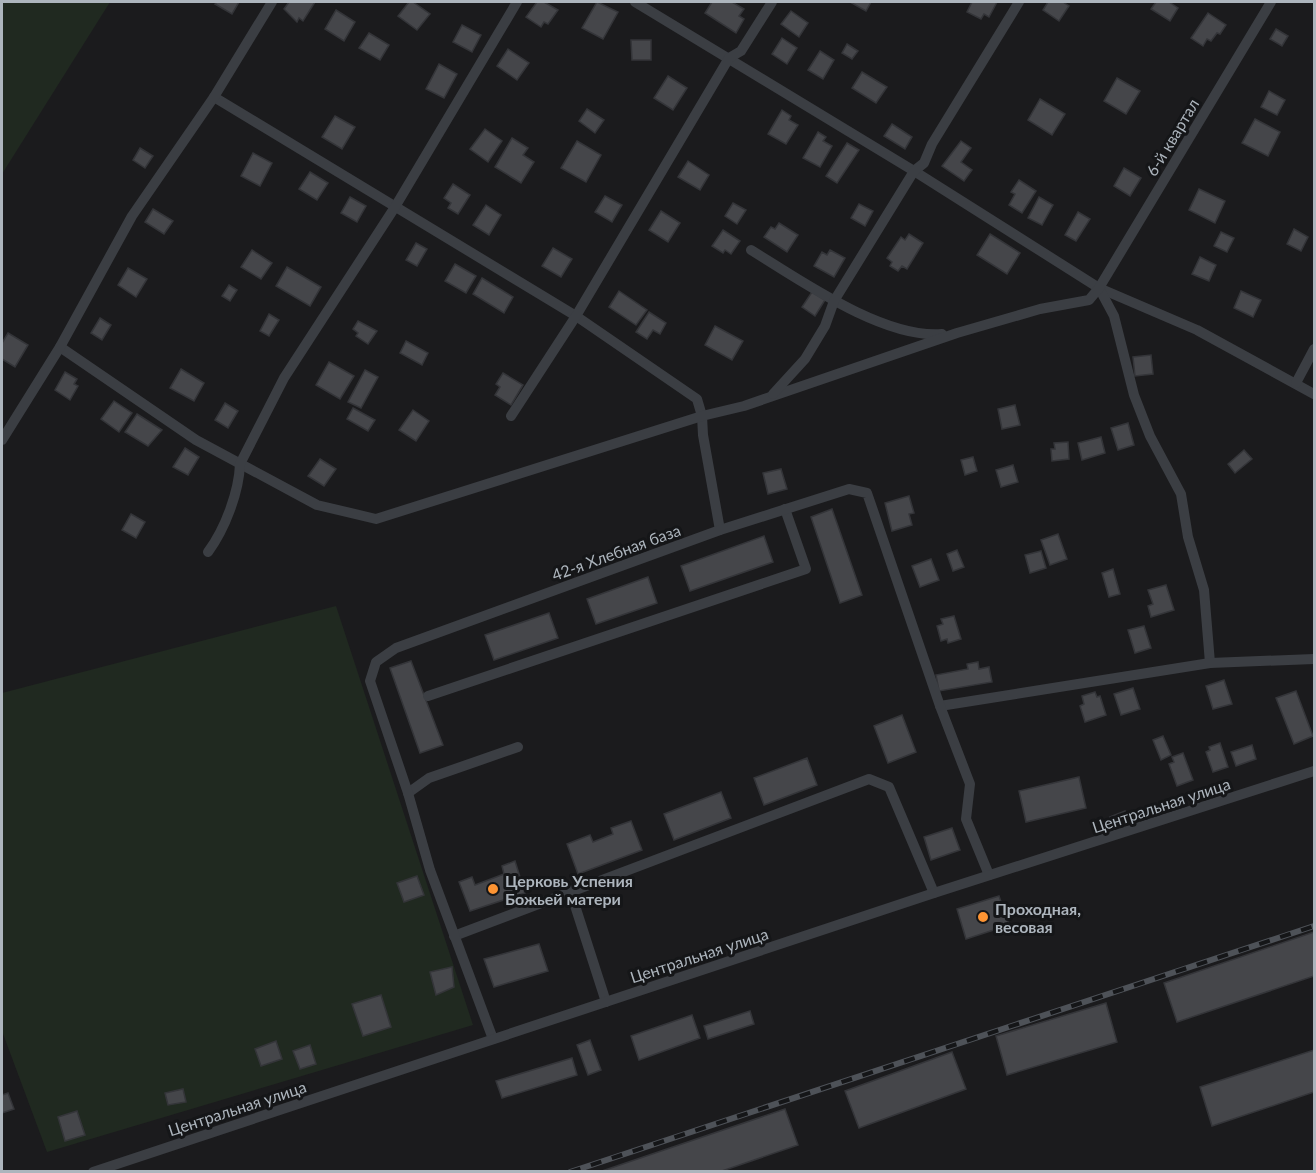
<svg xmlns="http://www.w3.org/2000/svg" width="1316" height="1173" font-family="Lato,sans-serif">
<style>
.green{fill:#202920}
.building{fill:#45464a;stroke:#343539;stroke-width:1.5}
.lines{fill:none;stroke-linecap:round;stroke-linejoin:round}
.minor{stroke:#3b3e43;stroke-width:10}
.rail-casing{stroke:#4e5258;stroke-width:6}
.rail{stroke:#151618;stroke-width:4;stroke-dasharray:11;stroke-linecap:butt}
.poi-dot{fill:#fd9433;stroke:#151618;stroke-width:2}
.labels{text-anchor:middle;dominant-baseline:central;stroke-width:6;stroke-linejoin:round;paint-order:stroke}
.street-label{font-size:16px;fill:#adb5bd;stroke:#151618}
.poi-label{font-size:16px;font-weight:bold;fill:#adb5bd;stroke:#151618;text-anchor:start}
</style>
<rect width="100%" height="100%" fill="#1b1b1d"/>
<g class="green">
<polygon points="2,2 110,2 2,174"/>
<polygon points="336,606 473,1025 47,1152 2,1031 2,693"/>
</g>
<g class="building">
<polygon points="217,2 239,2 232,14 215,4"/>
<polygon points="289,2 315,2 303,21 299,18 297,22 284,9"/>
<polygon points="409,2 413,2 430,14 417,30 398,16"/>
<polygon points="537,2 544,2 558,10 548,24 544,22 541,27 526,17"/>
<polygon points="597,2 618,12 603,39 582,28"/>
<polygon points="712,2 732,2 744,9 739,16 744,19 736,33 705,13"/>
<polygon points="850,2 871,2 866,11"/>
<polygon points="972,2 997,2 989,17 984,14 981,19 967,12"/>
<polygon points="1048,2 1063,2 1069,6 1059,21 1043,10"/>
<polygon points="1156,2 1169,2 1178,8 1170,21 1151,9"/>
<polygon points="336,10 355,22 344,41 325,29"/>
<polygon points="791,11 808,23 799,37 781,24"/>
<polygon points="1208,13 1226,25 1220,34 1217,33 1211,41 1207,39 1203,46 1191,38"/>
<polygon points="462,25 481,35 472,52 453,42"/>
<polygon points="1276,29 1288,36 1282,46 1270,39"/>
<polygon points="369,33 389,45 380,60 359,48"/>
<polygon points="782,38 797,48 787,64 772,54"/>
<polygon points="631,40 651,40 651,60 632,60"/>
<polygon points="847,44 858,51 852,59 842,53"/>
<polygon points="508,49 529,63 517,80 497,66"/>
<polygon points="820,51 834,60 823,79 808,70"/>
<polygon points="439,64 457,74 444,98 426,89"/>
<polygon points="862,72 887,87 876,103 852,88"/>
<polygon points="668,76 687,88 673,110 654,98"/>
<polygon points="1117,78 1140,91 1126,114 1104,101"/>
<polygon points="1269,91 1285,100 1277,115 1261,107"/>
<polygon points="1040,99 1065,114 1052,135 1028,120"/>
<polygon points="587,109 604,120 595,133 579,121"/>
<polygon points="782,110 791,116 789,120 798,125 786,144 768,134"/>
<polygon points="335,116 355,127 342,149 322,137"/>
<polygon points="1255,119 1280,132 1268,156 1242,143"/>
<polygon points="892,124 912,137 905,149 884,136"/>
<polygon points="485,129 502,141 488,162 470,149"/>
<polygon points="818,132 826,137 823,141 832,146 820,167 803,158"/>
<polygon points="512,138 528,148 523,155 534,162 521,183 495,167"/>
<polygon points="577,141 601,155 586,182 561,168"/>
<polygon points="961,141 971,148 961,162 972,170 964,181 942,166"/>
<polygon points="847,143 859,150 837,183 826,176"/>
<polygon points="140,148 153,156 145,168 133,160"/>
<polygon points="253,153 272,163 260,186 241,176"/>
<polygon points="688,161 709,175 700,190 678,177"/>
<polygon points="1124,168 1141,178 1130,196 1114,186"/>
<polygon points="310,172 328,183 317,200 299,189"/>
<polygon points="1019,180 1036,191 1022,213 1009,205 1015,194 1011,192"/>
<polygon points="453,184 470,195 458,214 448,208 451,203 444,198"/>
<polygon points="1199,189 1225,201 1215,223 1189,210"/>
<polygon points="605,196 622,205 612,222 595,212"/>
<polygon points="350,197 366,206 357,222 341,213"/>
<polygon points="1039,197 1053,205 1042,225 1028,218"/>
<polygon points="733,203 746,210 737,224 725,216"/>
<polygon points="859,204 873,211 865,226 851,218"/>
<polygon points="486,205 501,215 489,235 473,225"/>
<polygon points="153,209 173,221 164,234 145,222"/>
<polygon points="661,211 680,223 668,242 649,230"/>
<polygon points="1078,212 1090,219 1076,241 1065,235"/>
<polygon points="779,223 798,235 787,252 764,237 771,227 775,229"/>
<polygon points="1294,229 1308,237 1301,251 1287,244"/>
<polygon points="723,230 740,241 731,254 725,250 723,253 712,246"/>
<polygon points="1221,232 1234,238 1227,252 1214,246"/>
<polygon points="909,234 923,243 907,269 902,266 898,271 890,266 892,262 887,258 901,237 905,240"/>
<polygon points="990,234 1020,253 1007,274 977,255"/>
<polygon points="416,243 427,249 417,266 406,260"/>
<polygon points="553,248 572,259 561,277 542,266"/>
<polygon points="252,250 272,263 261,279 241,267"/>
<polygon points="830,250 845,258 834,277 814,266 822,252 827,255"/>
<polygon points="1200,257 1216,265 1209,281 1192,274"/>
<polygon points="455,264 476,276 466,293 445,281"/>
<polygon points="287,267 321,287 310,306 276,286"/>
<polygon points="128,268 147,279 136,297 118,285"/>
<polygon points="482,278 513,297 504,313 473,294"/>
<polygon points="229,285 237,290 230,301 222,296"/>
<polygon points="619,291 647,310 636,325 609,307"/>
<polygon points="1241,291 1261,300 1253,317 1234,308"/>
<polygon points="812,292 825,300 815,316 802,307"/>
<polygon points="649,312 666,323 660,334 653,330 647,339 636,332"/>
<polygon points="269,314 279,320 269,336 260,331"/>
<polygon points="100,318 111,325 102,340 91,333"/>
<polygon points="358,321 377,331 368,344 356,336 358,333 353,329"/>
<polygon points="715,326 743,341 732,360 705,345"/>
<polygon points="8,333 28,345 15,367 2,359 2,343"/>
<polygon points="406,341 428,353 422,365 400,353"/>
<polygon points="1151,355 1153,374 1135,376 1133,357"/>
<polygon points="329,362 354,376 340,399 316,385"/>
<polygon points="181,369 204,383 194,401 170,388"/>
<polygon points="365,370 378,377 361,408 348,402"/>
<polygon points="65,372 77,379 74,384 78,386 70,400 55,390"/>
<polygon points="503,373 523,385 511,405 495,395 500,387 496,384"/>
<polygon points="114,401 132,413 119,432 101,419"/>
<polygon points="225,403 238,411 228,428 215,420"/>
<polygon points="1015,405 1020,425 1002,429 998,409"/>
<polygon points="353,408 375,420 368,431 347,419"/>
<polygon points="413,410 429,421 416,441 399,430"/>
<polygon points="137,414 162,430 148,446 125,432"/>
<polygon points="1128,423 1134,445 1118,450 1111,428"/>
<polygon points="1101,437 1105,453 1082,460 1078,443"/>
<polygon points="1068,442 1069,459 1052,461 1051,449 1055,449 1054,443"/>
<polygon points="185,448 199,457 188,475 173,467"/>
<polygon points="1244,450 1252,459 1235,473 1228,464"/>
<polygon points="973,457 977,471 965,475 961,460"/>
<polygon points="320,459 336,469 324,486 308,476"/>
<polygon points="1013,465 1018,482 1001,487 996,470"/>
<polygon points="781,469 787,489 768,494 763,473"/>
<polygon points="909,496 914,513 909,514 912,525 892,531 885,503"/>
<polygon points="832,509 862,595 840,603 811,517"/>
<polygon points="131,514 145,522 136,538 122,530"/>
<polygon points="1058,534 1067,559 1050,565 1041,540"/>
<polygon points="764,536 773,562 690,591 681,566"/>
<polygon points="957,550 964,567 953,571 947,554"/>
<polygon points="1041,551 1046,568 1030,573 1025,555"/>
<polygon points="931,559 939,580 920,587 912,566"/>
<polygon points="1113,569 1120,594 1109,597 1102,573"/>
<polygon points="648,577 657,603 596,624 587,599"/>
<polygon points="1166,585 1174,610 1151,617 1148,606 1153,604 1148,590"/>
<polygon points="549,613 558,638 494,660 485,635"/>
<polygon points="954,616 961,639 948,643 947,639 941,641 937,626 943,624 941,619"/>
<polygon points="1144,626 1151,648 1135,653 1128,630"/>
<polygon points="411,661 443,745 420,753 390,668"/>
<polygon points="978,662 979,669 989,667 992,682 939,691 936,675 968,669 967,664"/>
<polygon points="1224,680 1232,704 1213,709 1206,686"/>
<polygon points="1133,688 1140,709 1121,715 1114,694"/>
<polygon points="1296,691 1313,736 1294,744 1276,698"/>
<polygon points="1095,692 1097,697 1100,696 1106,715 1085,722 1080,706 1084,704 1082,696"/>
<polygon points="902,715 916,752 888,763 874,726"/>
<polygon points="1163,736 1171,755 1161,760 1153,740"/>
<polygon points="1220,743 1228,767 1213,772 1206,752 1210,750 1209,747"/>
<polygon points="1252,745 1256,759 1236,766 1231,752"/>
<polygon points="1183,753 1193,780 1177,786 1169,764 1174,762 1172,757"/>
<polygon points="807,758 817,785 764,805 754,778"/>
<polygon points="1079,777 1086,808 1026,822 1019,791"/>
<polygon points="721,792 731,818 674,840 664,814"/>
<polygon points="1125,811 1128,820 1113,825 1110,817"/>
<polygon points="631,821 642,850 578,874 567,844 590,835 593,842 613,834 611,828"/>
<polygon points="952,828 960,850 931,860 924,837"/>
<polygon points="515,861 525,893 470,911 459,882 472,877 475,885 504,874 502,866"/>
<polygon points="417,876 424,895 404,902 397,883"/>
<polygon points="999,896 1009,925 966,939 957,909"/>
<polygon points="1314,932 1314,976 1177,1022 1164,983"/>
<polygon points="539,944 548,971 494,987 484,959"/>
<polygon points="452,967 454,987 436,995 430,972"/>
<polygon points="381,995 391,1027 363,1036 352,1004"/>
<polygon points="1106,1003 1117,1042 1007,1075 996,1036"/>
<polygon points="750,1011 754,1024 708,1039 704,1026"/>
<polygon points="692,1015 700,1038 639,1060 631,1036"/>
<polygon points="590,1040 601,1070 588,1075 577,1045"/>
<polygon points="276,1041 282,1059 261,1066 255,1049"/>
<polygon points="310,1045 316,1064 300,1069 293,1051"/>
<polygon points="1314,1050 1314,1092 1212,1126 1200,1087"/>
<polygon points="952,1052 966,1089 859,1128 845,1091"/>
<polygon points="572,1058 577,1075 502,1098 496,1081"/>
<polygon points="183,1089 186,1102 168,1105 165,1093"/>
<polygon points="8,1093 14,1109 2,1113 2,1095"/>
<polygon points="785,1109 798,1145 719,1172 599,1172"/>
<polygon points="77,1111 85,1135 65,1141 58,1117"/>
</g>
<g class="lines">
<g class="minor">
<polyline points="635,2 914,171 1099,288 1197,330 1314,394"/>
<polyline points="214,97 576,316 697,399 702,416 703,435 720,530"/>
<path d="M751 250C800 280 883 339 942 334"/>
<polyline points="1099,288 1114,316 1134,395 1150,436 1181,494 1188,537 1204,590 1210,663"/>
<polyline points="60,347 196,440 317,505 376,519 702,416 744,406 957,333 1040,309 1089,300 1099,288 1271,2"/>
<polyline points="1296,383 1314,349"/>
<polyline points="773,394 805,359 825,326 834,301 914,171 924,163 932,144 1019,2"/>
<polyline points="511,416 576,316 729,58 741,51 772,2"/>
<polyline points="2,440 60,347 132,216 214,97 272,2"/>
<path d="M208 552C225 529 239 492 240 464L284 378 395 207 517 2"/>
<polyline points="428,696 806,569 785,509"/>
<polyline points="940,706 1210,663 1314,659"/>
<polyline points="408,793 429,778 518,747"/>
<polyline points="570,890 606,1002"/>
<polyline points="454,936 869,779 889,787 934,893"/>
<polyline points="493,1039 430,870 408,793 370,681 376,662 396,648 720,530 849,489 867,493 940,706 970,784 966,819 989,875"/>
<polyline points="93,1172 934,893 1314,771"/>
</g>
<g class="rail-casing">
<polyline id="rail" points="570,1172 1314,926"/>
</g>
<use href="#rail" class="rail"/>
</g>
<g class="poi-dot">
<circle cx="493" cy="889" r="6"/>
<circle cx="983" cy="917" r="6"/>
</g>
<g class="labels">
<g class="street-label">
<text transform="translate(1172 137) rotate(-59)">6-й квартал</text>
<text transform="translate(616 552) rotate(-20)">42-я Хлебная база</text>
<text transform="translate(1161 805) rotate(-18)">Центральная улица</text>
<text transform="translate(699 955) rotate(-18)">Центральная улица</text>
<text transform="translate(237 1108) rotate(-18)">Центральная улица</text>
</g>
<g class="poi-label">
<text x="505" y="880">Церковь Успения<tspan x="505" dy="18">Божьей матери</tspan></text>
<text x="995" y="908">Проходная,<tspan x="995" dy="18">весовая</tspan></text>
</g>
</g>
<rect width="1316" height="1173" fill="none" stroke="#adb5bd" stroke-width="6"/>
</svg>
